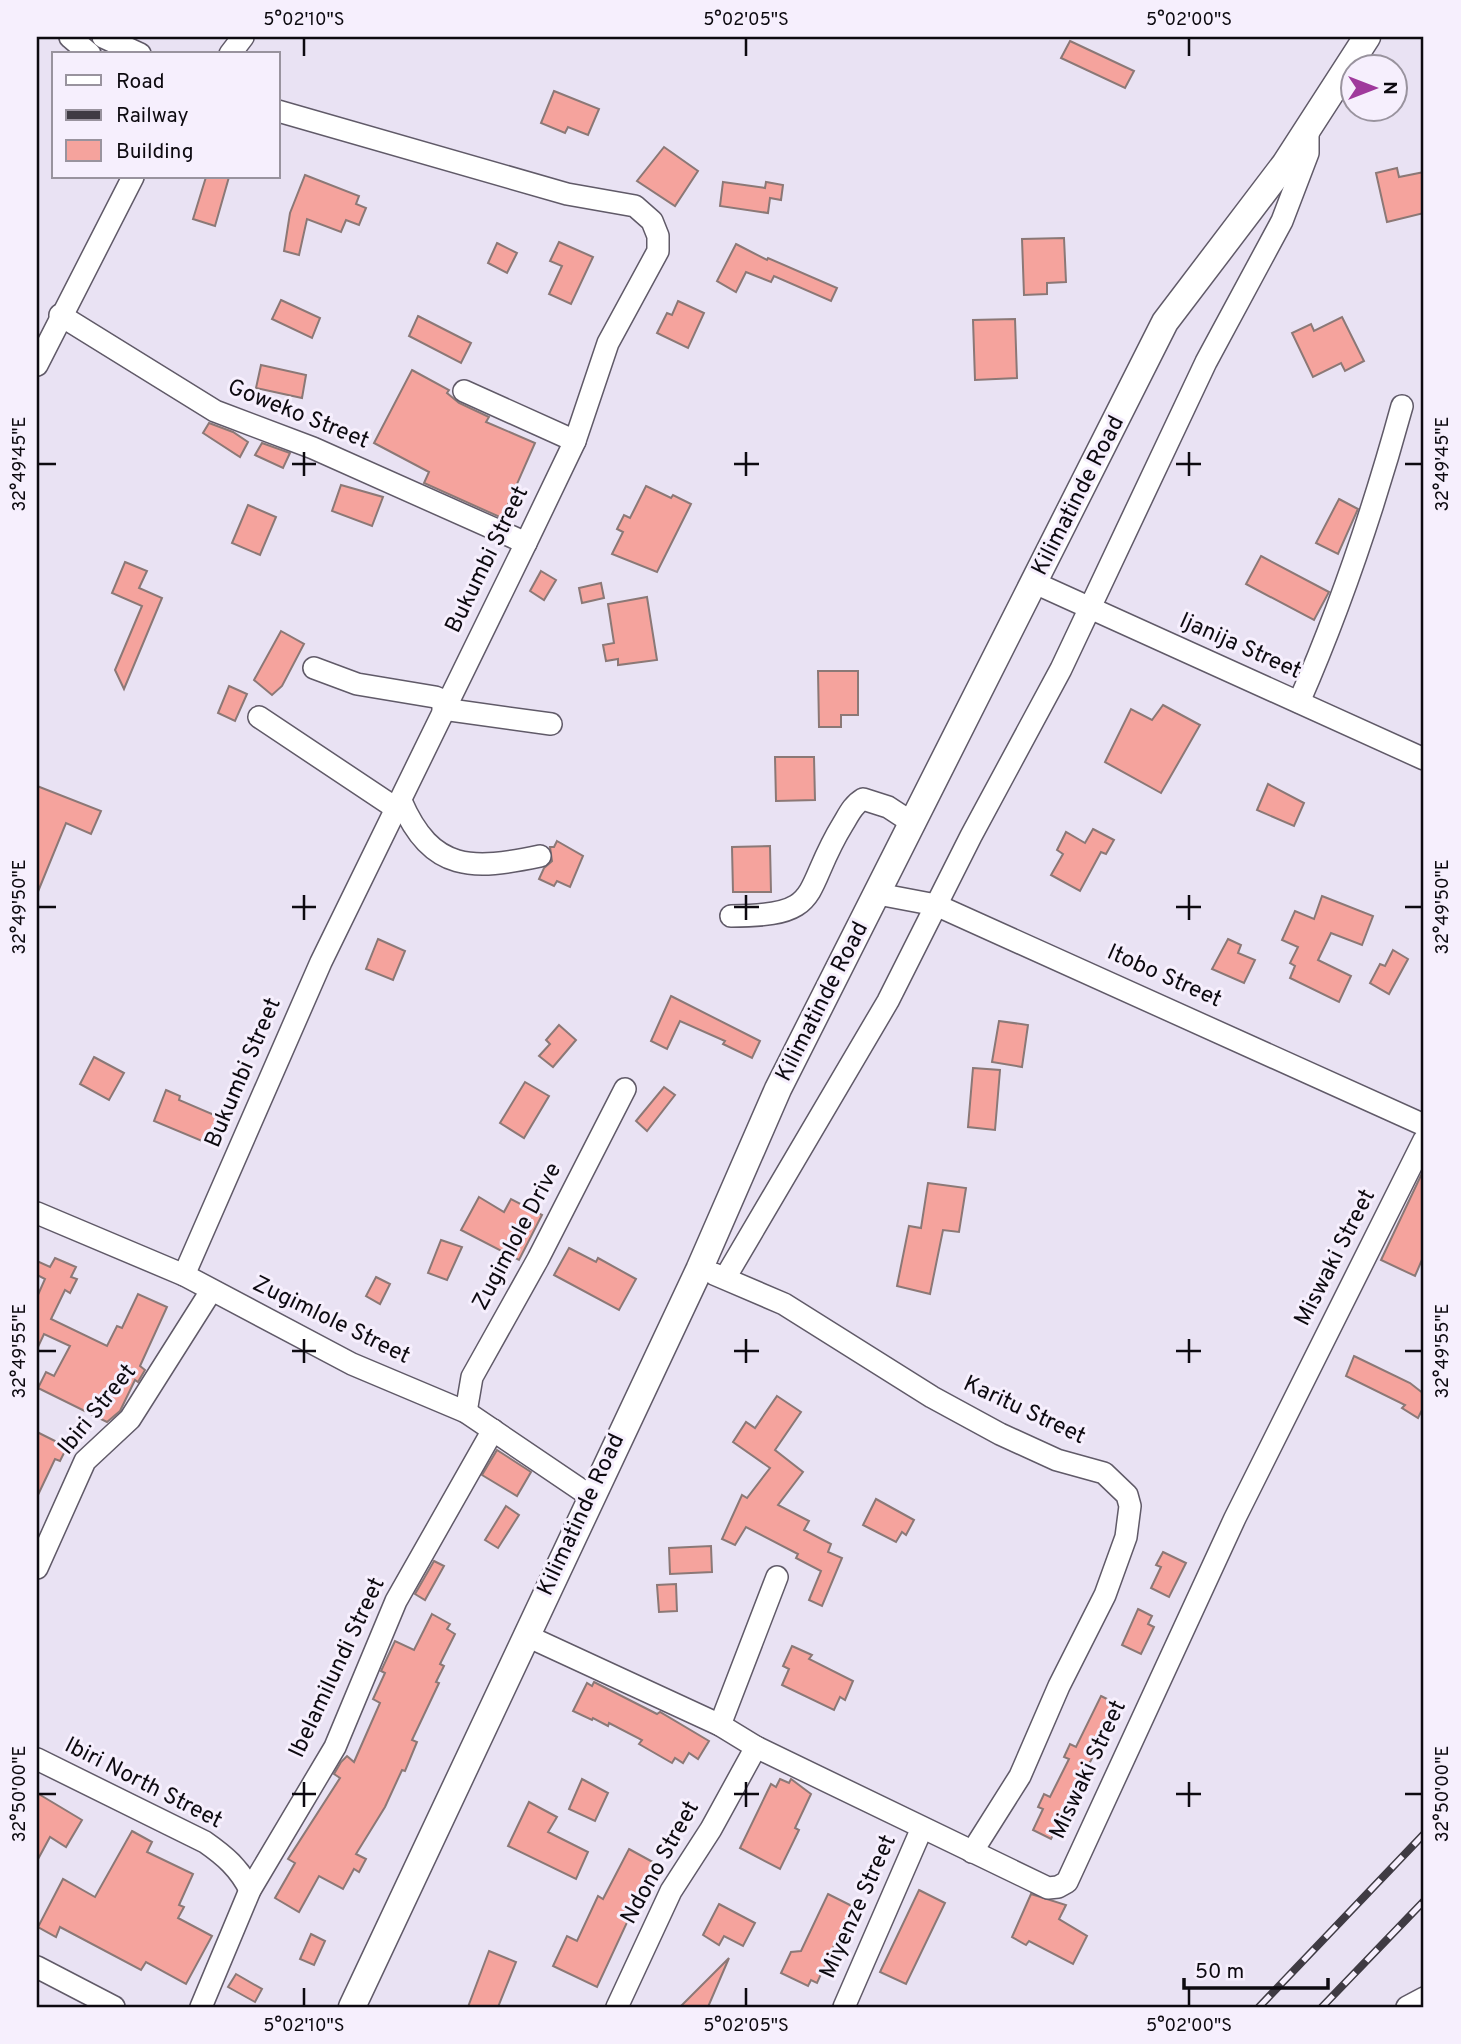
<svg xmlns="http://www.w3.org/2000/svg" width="1461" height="2044" font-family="Overpass,sans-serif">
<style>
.building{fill:#f5a39d;stroke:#8b7876;stroke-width:2}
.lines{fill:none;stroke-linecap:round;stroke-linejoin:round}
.minor-casing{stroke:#605a68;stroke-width:24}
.major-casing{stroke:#605a68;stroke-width:29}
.minor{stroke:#fff;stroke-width:21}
.major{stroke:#fff;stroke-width:26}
.rail-casing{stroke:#3f3b43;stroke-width:8}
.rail{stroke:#f6effd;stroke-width:5;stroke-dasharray:16;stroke-linecap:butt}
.ticks{fill:none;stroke:#0d0a10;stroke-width:2.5}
.labels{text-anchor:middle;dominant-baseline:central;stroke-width:6;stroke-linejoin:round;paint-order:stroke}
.street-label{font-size:23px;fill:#0d0a10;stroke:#f6effd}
.neatline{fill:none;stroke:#0d0a10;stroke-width:2.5}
.ticks-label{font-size:18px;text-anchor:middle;fill:#0d0a10}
</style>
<rect width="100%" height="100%" fill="#e9e2f3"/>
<g class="building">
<polygon points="1070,41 1134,71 1125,88 1061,58"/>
<polygon points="554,91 599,109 588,135 568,127 565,133 541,123"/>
<polygon points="664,147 698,171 675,206 637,181"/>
<polygon points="1397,168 1399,177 1424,172 1424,213 1387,222 1376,173"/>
<polygon points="305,175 359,196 356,204 366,208 359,225 346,220 341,232 307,219 299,255 284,251 290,213"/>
<polygon points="206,177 229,177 215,226 193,219"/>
<polygon points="723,182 765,188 766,182 783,185 781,200 770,198 768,213 720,206"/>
<polygon points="1064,238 1066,282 1047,283 1047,294 1024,295 1022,239"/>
<polygon points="559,242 593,257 571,304 549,294 562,266 550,261"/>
<polygon points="497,243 517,253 507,273 488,263"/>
<polygon points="736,244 767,260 768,258 837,288 831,301 774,276 771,282 746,272 736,292 717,281"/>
<polygon points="281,300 320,318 312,338 272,319"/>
<polygon points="678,301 704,313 688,348 657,333 667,313 672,315"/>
<polygon points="418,316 471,343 461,363 409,336"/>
<polygon points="1342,317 1364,361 1345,371 1341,363 1313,377 1292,333 1311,324 1314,331"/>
<polygon points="1015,319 1017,378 975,380 973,320"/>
<polygon points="261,365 306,375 302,398 256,388"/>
<polygon points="412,370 449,390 447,393 459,403 489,417 486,422 535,443 502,518 424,483 429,472 374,443"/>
<polygon points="209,423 233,432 248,442 240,457 203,433"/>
<polygon points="262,443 290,453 283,468 255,455"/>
<polygon points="341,485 383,497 372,526 332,511"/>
<polygon points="646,486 671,498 673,495 691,504 657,572 612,554 623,532 617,529 624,515 630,518"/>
<polygon points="1339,499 1358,509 1338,554 1316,543"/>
<polygon points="248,505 276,517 260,555 232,543"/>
<polygon points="1261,556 1329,592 1314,620 1246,584"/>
<polygon points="125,562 147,571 139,588 162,598 124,689 115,670 142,606 112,593"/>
<polygon points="541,571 556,580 544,600 530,591"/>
<polygon points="601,583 604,598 582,603 579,588"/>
<polygon points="647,597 657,660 618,665 618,659 606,661 603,645 614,643 608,604"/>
<polygon points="281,631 304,644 282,686 272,695 254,680"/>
<polygon points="818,671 858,671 858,715 841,715 841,727 819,727"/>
<polygon points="229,686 247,694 235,721 218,713"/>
<polygon points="1163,705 1200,725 1161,793 1105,762 1131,709 1152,720"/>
<polygon points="775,757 814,757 815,800 776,801"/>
<polygon points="1268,784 1304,803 1294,826 1257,810"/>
<polygon points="37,786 101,811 91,834 66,823 37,894"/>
<polygon points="1093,829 1114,840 1106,854 1101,852 1080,891 1051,875 1063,854 1057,850 1066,832 1085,843"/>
<polygon points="557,841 583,856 570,887 557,881 554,886 539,879 544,868 552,861 550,847 554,847"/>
<polygon points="770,846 771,892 733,892 732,847"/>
<polygon points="1322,896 1373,916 1362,945 1331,933 1318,960 1351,976 1339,1002 1290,978 1295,966 1290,963 1298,947 1282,940 1295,911 1314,919"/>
<polygon points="378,939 405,951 393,980 366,969"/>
<polygon points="1228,939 1241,945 1238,953 1255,960 1244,983 1212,969"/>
<polygon points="1393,950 1408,959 1389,994 1370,983 1380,964 1385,966"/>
<polygon points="671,996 760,1041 752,1058 723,1044 725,1041 680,1021 667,1049 651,1041"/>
<polygon points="999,1021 1028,1025 1022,1067 992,1062"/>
<polygon points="559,1025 576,1040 553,1067 539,1056 550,1044 546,1040"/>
<polygon points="94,1057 124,1073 109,1100 80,1084"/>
<polygon points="973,1068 1000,1070 995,1130 968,1127"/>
<polygon points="525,1082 549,1096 524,1138 500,1123"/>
<polygon points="664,1087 675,1095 647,1131 636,1121"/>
<polygon points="166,1090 180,1096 179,1100 226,1120 214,1146 154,1121"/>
<polygon points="1424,1169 1424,1255 1415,1276 1381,1260"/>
<polygon points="928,1183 966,1188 959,1232 943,1230 930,1294 897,1286 909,1226 921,1228"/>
<polygon points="479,1197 504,1212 511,1199 542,1215 519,1260 461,1230"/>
<polygon points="441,1240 462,1247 447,1280 428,1273"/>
<polygon points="569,1248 596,1262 598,1258 636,1279 619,1310 554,1275"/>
<polygon points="55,1258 76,1267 71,1277 77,1279 70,1293 65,1290 51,1319 107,1346 117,1326 122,1328 138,1294 167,1307 140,1366 145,1370 138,1382 135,1380 120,1411 107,1422 38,1388 46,1372 54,1376 70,1346 44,1334 37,1349 37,1297 45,1279 37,1275 37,1261 50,1267"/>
<polygon points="376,1277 390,1284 380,1304 366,1296"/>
<polygon points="1354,1356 1410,1383 1424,1394 1424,1406 1418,1418 1402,1408 1405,1405 1346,1376"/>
<polygon points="777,1396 801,1412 775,1450 803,1472 778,1505 809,1521 804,1530 831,1544 828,1552 842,1558 822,1606 809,1600 821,1571 796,1558 798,1554 746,1527 735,1545 722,1539 742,1495 747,1498 770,1468 733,1442 746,1422 755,1428"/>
<polygon points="37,1432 67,1447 60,1461 55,1459 37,1497"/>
<polygon points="497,1450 531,1472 517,1496 482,1475"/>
<polygon points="876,1499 914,1520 906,1535 902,1532 896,1542 863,1525"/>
<polygon points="506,1506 519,1515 498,1548 485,1540"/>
<polygon points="711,1546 712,1572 670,1574 669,1548"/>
<polygon points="1163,1552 1186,1563 1169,1597 1151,1588 1161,1567 1156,1565"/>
<polygon points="434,1561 444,1566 425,1600 415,1594"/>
<polygon points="676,1584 677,1611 659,1612 657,1585"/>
<polygon points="1138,1609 1152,1616 1148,1624 1154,1627 1141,1654 1122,1645"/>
<polygon points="432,1614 450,1624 447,1629 455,1634 440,1664 444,1666 436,1682 439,1683 412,1740 417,1742 405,1771 402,1770 385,1807 356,1854 366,1859 359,1872 354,1869 343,1889 319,1876 299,1912 275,1898 295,1863 288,1859 340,1778 334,1774 341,1762 347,1756 354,1762 380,1703 373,1699 385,1673 381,1671 395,1641 414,1650"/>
<polygon points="792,1646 812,1655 809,1659 853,1681 845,1700 840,1697 834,1710 782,1685 789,1669 783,1666"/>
<polygon points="594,1682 657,1714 660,1712 709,1741 698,1759 689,1753 683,1763 675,1758 672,1763 639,1744 642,1740 609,1723 608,1726 593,1718 592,1720 573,1711 587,1683 592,1686"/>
<polygon points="1101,1696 1119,1705 1051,1839 1033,1830 1043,1809 1038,1807 1044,1794 1050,1797 1069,1759 1064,1757 1070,1744 1076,1747"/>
<polygon points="582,1779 608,1793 595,1821 569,1809"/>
<polygon points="780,1779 789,1783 791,1779 811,1794 795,1828 799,1830 780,1869 740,1848 771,1784 776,1787"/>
<polygon points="37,1793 82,1820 66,1847 50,1837 37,1861"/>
<polygon points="529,1802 557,1817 548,1832 588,1852 576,1879 508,1846"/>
<polygon points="132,1831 152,1842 147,1852 193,1874 179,1905 184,1907 178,1918 212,1936 186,1984 146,1962 141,1970 60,1927 56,1937 38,1927 63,1879 95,1897"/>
<polygon points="629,1849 660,1866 648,1888 643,1885 626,1915 630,1916 597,1987 553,1966 567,1936 577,1941 598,1896 603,1899"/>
<polygon points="919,1890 945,1903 906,1984 880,1972"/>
<polygon points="828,1894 852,1906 817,1983 811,1980 808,1986 781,1973 791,1952 801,1951"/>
<polygon points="1031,1894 1066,1905 1059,1919 1087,1936 1073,1964 1029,1941 1026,1945 1012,1937"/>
<polygon points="719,1904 755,1923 743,1946 724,1936 719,1945 703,1935"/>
<polygon points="311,1934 325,1941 314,1965 300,1959"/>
<polygon points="489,1951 516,1962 498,2007 468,2007"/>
<polygon points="729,1958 708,2007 680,2007"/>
<polygon points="236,1974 262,1989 255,2002 228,1987"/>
</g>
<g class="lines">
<g class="minor-casing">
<g id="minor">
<polyline points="70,37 90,54"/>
<polyline points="103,37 140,54"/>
<polyline points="230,54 243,37"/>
<polyline points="60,315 215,411 313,448 526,543"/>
<polyline points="37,365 133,177"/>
<polyline points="464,391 575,441"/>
<polyline points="1035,583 1424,759"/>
<polyline points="314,668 357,684 435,697 447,702"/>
<path d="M1299 702C1341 606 1374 508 1402 406"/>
<polyline points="443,709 551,724"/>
<polyline points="259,717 397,809"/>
<path d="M401 801C432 873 473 870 540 856"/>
<polyline points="878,894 936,905 1424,1125"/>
<path d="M731 916C826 916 801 892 843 824 849 814 853 805 863 799L888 807 914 824"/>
<polyline points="37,1213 184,1275 352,1364 466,1412 590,1496"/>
<polyline points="714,1274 784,1304 932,1397 1000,1434 1057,1460 1104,1473 1127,1495 1130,1506 1126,1537 1105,1595 1059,1686 1020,1776 972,1852"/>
<polyline points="184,1275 321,962 526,543 575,441 608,343 658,251 658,236 652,221 635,206 567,194 278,111"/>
<polyline points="725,1278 888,1001 971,836 1061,669 1206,362 1282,221 1308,153 1308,130"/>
<polyline points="466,1412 472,1377 538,1259 625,1089"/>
<polyline points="37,1568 85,1461 130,1419 211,1291"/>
<polyline points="525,1635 720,1725 756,1747 1048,1888 1058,1887 1067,1882 1235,1518 1424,1140"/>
<polyline points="720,1725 777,1577"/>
<path d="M37 1759 205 1842C225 1856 239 1868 250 1890"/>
<polyline points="37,1967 114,2007"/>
<polyline points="201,2007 250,1890 335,1747 396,1601 493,1430"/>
<polyline points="617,2007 671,1891 711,1829 756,1747"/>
<polyline points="844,2007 922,1828"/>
<polyline points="1407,2007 1424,1998"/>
</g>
</g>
<g class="major-casing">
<polyline id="major" points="352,2007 699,1270 778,1089 1165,322 1285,164 1367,37"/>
</g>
<use href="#minor" class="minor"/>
<use href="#major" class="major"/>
<g class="rail-casing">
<g id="rail">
<polyline points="1259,2007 1424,1834"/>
<polyline points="1322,2007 1424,1901"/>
</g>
</g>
<use href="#rail" class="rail"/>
</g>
<path class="ticks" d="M304 38V56M746 38V56M1189 38V56M304 452V476M746 452V476M1189 452V476M38 464H56M292 464H316M734 464H759M1176 464H1201M1405 464H1422M304 895V920M746 895V920M1189 895V920M38 907H56M292 907H316M734 907H759M1176 907H1201M1405 907H1422M304 1339V1363M746 1339V1363M1189 1339V1363M38 1351H56M292 1351H316M734 1351H759M1176 1351H1201M1405 1351H1422M304 1782V1807M746 1782V1807M1189 1782V1807M38 1794H56M292 1794H316M734 1794H759M1176 1794H1201M1405 1794H1422M304 1988V2006M746 1988V2006M1189 1988V2006"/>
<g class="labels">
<g class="street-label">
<text transform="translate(298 415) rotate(22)">Goweko Street</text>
<text transform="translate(1079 496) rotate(-63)">Kilimatinde Road</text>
<text transform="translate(488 560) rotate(-64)">Bukumbi Street</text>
<text transform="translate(1240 647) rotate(24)">Ijanija Street</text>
<text transform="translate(1164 977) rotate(24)">Itobo Street</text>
<text transform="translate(823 1002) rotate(-63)">Kilimatinde Road</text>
<text transform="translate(244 1073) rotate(-67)">Bukumbi Street</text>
<text transform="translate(518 1237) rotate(-62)">Zugimlole Drive</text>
<text transform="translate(1336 1258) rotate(-63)">Miswaki Street</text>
<text transform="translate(331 1321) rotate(26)">Zugimlole Street</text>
<text transform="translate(98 1410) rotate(-51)">Ibiri Street</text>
<text transform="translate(1024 1411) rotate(25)">Karitu Street</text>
<text transform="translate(582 1515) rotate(-65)">Kilimatinde Road</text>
<text transform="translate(338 1668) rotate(-65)">Ibelamilundi Street</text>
<text transform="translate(1089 1770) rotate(-65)">Miswaki Street</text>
<text transform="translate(143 1784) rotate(27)">Ibiri North Street</text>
<text transform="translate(661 1863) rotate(-61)">Ndono Street</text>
<text transform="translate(859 1907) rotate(-66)">Miyenze Street</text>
</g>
</g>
<rect width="1461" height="2044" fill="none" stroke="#f6effd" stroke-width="77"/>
<rect x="52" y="52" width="228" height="126" fill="#f6effd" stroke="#99939e" stroke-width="2"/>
<rect x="66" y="75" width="35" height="10" fill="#ffffff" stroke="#99939e" stroke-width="2"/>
<text x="116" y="88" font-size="21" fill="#0d0a10">Road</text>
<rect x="66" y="110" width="35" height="10" fill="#3f3b43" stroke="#99939e" stroke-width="2"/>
<text x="116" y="122" font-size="21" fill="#0d0a10">Railway</text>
<rect x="66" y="140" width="35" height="21" fill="#f5a39d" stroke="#99939e" stroke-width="2"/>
<text x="116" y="158" font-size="21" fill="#0d0a10">Building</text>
<g transform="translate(1374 88) rotate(90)"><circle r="33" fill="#f6effd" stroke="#99939e" stroke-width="2"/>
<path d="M0-5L12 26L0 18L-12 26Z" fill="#9f399c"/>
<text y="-10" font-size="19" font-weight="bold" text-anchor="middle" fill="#0d0a10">N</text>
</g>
<path d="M1184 1978v10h144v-10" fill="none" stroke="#0d0a10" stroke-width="3.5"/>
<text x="1195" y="1978" font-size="21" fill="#0d0a10" stroke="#f6effd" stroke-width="5" paint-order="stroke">50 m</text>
<rect x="38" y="38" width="1384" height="1968" class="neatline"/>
<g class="ticks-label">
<text x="304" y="25">5°02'10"S</text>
<text x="746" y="25">5°02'05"S</text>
<text x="1189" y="25">5°02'00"S</text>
<text transform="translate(1442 464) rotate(-90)" y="6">32°49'45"E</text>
<text transform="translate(19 464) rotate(-90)" y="6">32°49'45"E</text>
<text transform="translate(1442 907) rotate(-90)" y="6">32°49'50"E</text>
<text transform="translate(19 907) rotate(-90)" y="6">32°49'50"E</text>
<text transform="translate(1442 1351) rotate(-90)" y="6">32°49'55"E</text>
<text transform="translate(19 1351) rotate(-90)" y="6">32°49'55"E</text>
<text transform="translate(19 1794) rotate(-90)" y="6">32°50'00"E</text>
<text transform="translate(1442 1794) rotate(-90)" y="6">32°50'00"E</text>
<text x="304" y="2031">5°02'10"S</text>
<text x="746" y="2031">5°02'05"S</text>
<text x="1189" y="2031">5°02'00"S</text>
</g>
</svg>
